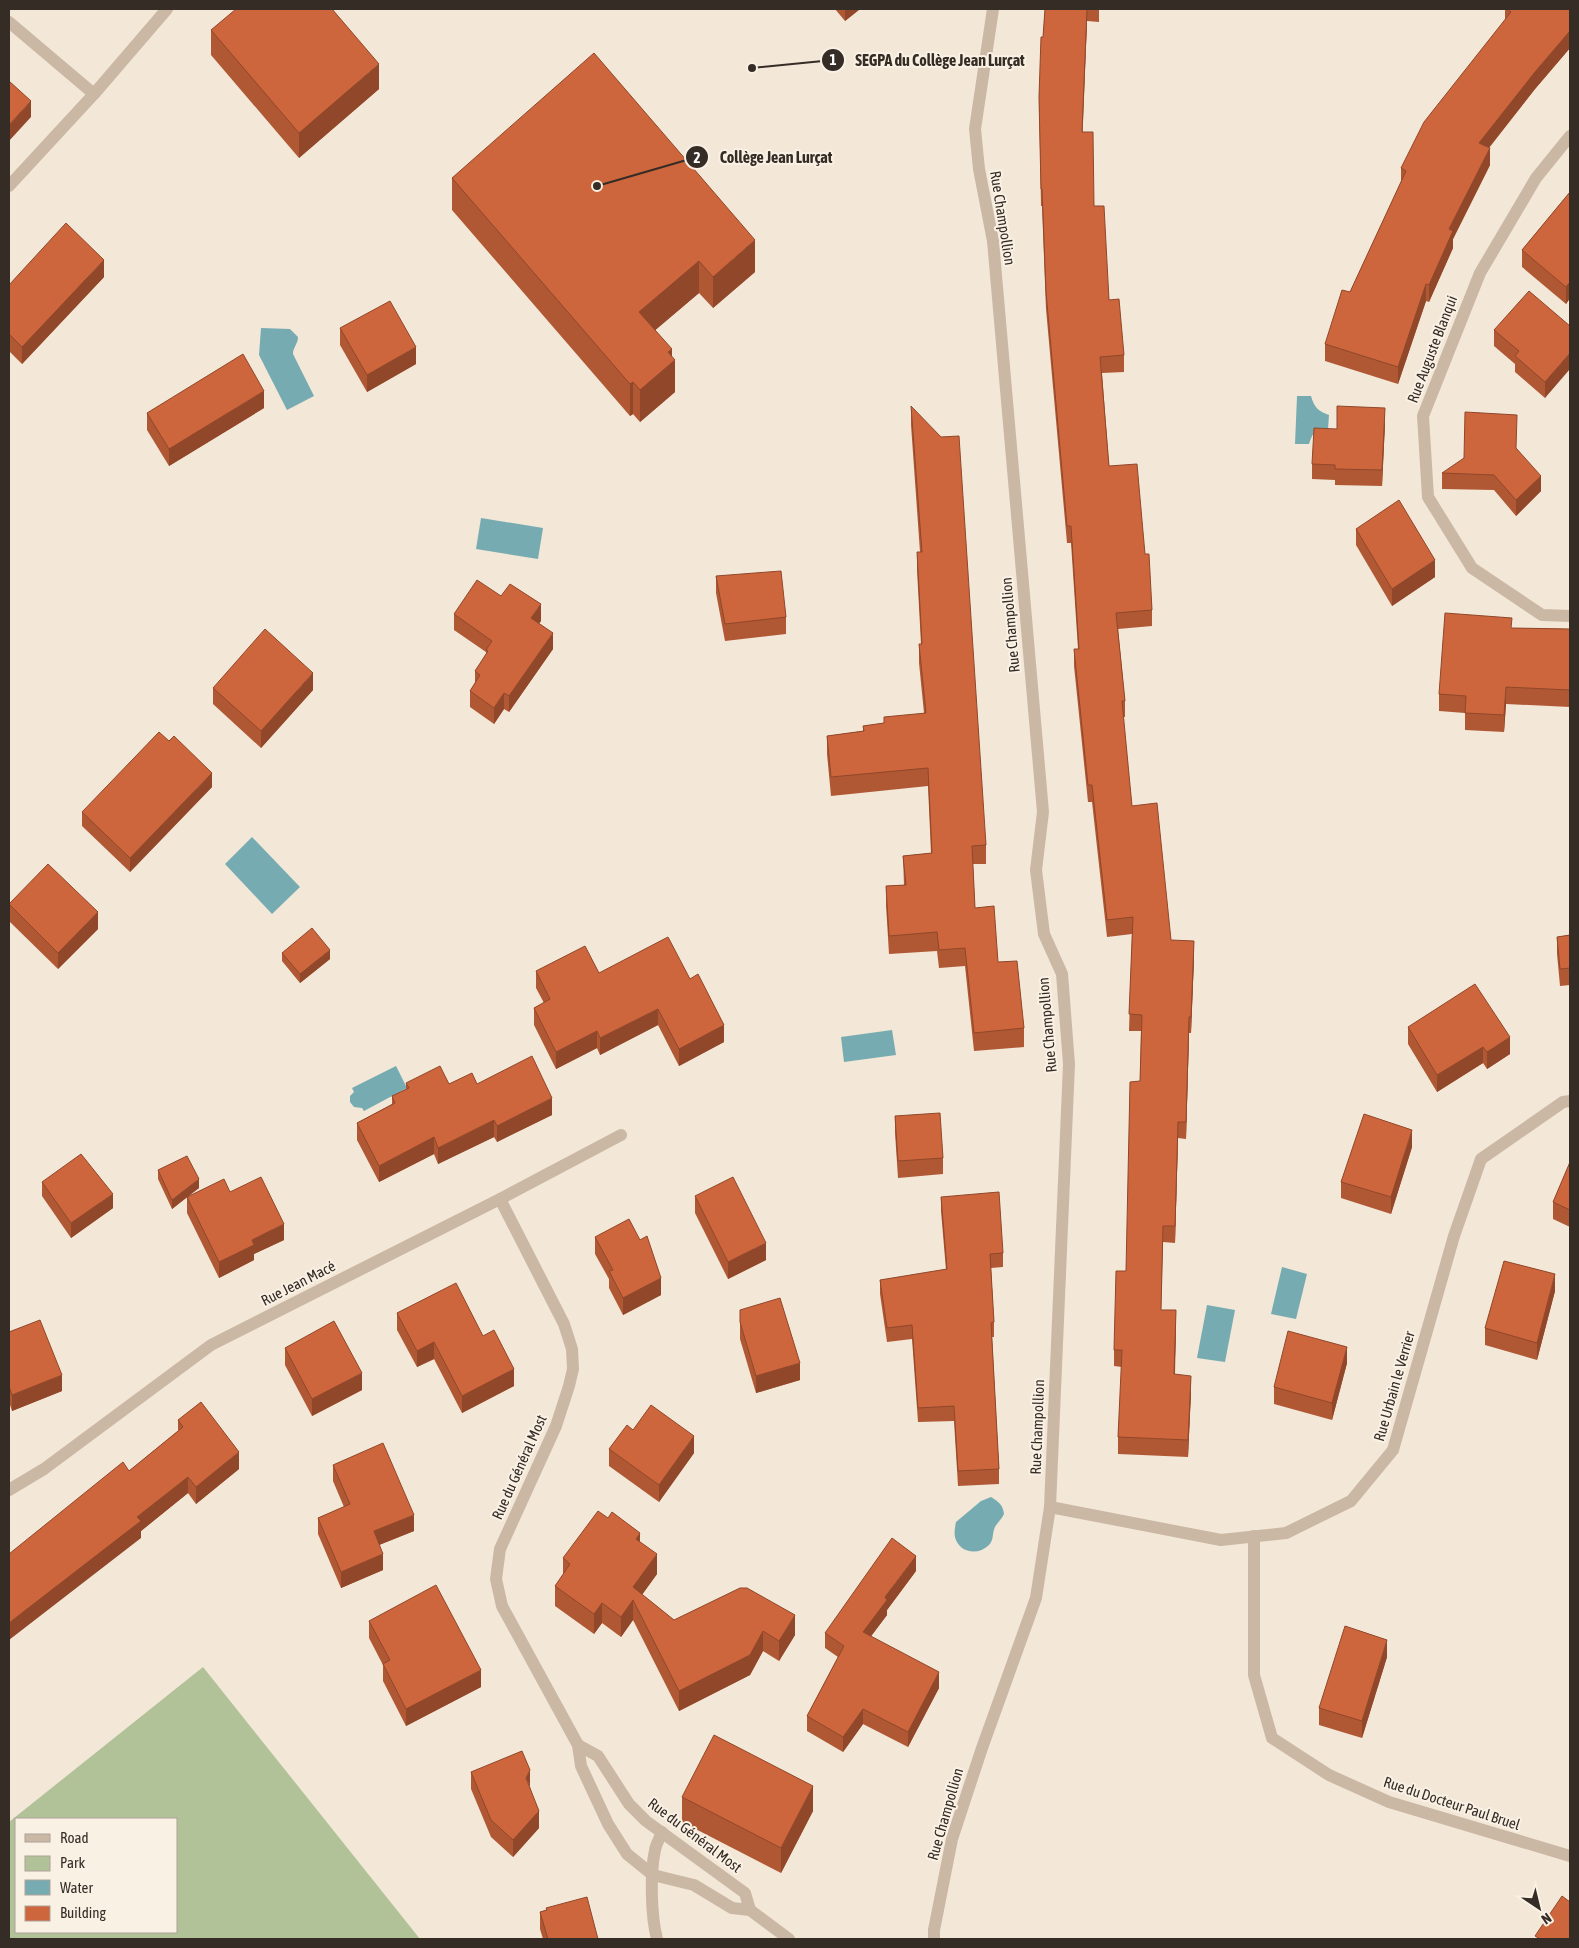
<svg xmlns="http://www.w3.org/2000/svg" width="1579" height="1948" font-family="'Asap Condensed',sans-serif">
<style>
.green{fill:#b2c298;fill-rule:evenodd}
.water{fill:#76acb1}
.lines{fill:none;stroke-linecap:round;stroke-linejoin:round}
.minor{stroke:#cbb8a4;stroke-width:12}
.wall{fill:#b05834}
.shaded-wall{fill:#90472a}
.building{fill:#cd663c;stroke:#90472a}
.labels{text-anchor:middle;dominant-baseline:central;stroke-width:4;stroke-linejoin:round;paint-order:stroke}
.street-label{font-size:15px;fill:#362c26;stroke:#faf1e5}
.leader{fill:none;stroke:#362c26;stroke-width:2}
.callout-dot{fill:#362c26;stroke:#faf1e5;stroke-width:2}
.mark-label{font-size:15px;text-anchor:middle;font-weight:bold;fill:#fff}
.callout-label{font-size:16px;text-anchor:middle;font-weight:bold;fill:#362c26;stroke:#faf1e5;stroke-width:4;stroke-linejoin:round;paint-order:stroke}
</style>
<rect width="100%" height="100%" fill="#f3e7d8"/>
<path class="green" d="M203 1667 420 1939H9V1822ZM16 1819H176V1932H16Z"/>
<g class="water">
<path d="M261 328 290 329 298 337C298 344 293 347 293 354L314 396 287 410 259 355Z"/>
<path d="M1297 396H1311C1314 407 1318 411 1329 415L1328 429C1316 427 1312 434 1309 444H1295Z"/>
<polygon points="481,518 543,528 538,559 476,549"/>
<polygon points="252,837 300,887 272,914 225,864"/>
<polygon points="892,1030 896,1055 844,1062 841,1037"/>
<polygon points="396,1066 407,1088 364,1111 362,1108 354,1107 350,1102 350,1096 354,1092 352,1088"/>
<polygon points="1282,1267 1307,1274 1296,1319 1271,1314"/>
<polygon points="1207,1305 1235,1310 1225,1362 1197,1358"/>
<path d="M991 1497C999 1502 1003 1505 1004 1514 1002 1519 997 1523 995 1527 992 1533 994 1540 989 1545 978 1556 959 1553 955 1537 954 1532 955 1527 956 1522L981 1501Z"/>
</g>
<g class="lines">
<g class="minor">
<polyline points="9,22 94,94"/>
<polyline points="1570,136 1536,178 1480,273 1423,416 1428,497 1472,568 1542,615 1570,616"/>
<polyline points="9,186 94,94 167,9"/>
<polyline points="500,1199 564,1324 572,1349 573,1369 569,1386 556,1426 500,1549 496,1579 502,1606 578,1745 581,1766 608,1824 627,1854 653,1875 694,1885 732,1908 750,1910 789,1939"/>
<polyline points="9,1490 44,1469 211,1345 500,1199 621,1135"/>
<polyline points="1050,1507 1221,1540 1286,1533 1351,1501 1393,1450 1454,1236 1481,1159 1563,1102 1570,1101"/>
<polyline points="1254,1536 1254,1675 1272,1738 1329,1775 1389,1802 1570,1856"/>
<polyline points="578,1745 598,1756 629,1804 646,1821 745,1893 750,1910"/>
<path d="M657 1939C651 1916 650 1873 655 1850 656 1844 660 1838 662 1832"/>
<polyline points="934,1939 934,1930 952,1839 982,1748 1036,1598 1050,1507 1069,1064 1062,974 1044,934 1036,870 1043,812 993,241 979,169 975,129 993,9"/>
</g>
</g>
<g class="wall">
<polygon points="835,9 860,9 845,21"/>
<polygon points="1045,9 1099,9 1099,22 1087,21 1082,132 1109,300 1124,355 1124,372 1102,373 1109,466 1145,554 1152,610 1152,626 1118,629 1125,701 1125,717 1123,717 1132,806 1171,940 1194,958 1191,1033 1189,1033 1186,1139 1178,1138 1175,1243 1163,1242 1161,1310 1176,1327 1175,1375 1191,1392 1188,1457 1118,1454 1118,1437 1122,1367 1114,1366 1114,1350 1126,1271 1140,1081 1141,1031 1129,1031 1132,934 1107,937 1092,802 1088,802 1074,666 1074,649 1078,649 1071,543 1067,543 1046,309 1042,206 1041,206 1039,97"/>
<polygon points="1505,9 1570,9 1570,48 1535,89 1489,148 1490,165 1453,239 1453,248 1429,302 1426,301 1398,384 1325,361 1325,344 1350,292 1401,182 1401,168 1505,20"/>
<polygon points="211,30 379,89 299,158 211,55"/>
<polygon points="452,178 755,272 713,308 699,293 655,330 672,356 675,392 640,422 633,414 630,416 452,210"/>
<polygon points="1570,192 1570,298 1566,304 1522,267 1522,250"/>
<polygon points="104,277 22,364 9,351 9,285"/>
<polygon points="1570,326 1545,398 1515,372 1515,364 1494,346 1494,330"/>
<polygon points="340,328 416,364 367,392 340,345"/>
<polygon points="911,406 986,845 986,864 973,864 975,908 998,962 1024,1028 1024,1047 974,1051 965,966 939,968 937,951 889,954 886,905 886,886 904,885 903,856 931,853 928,786 831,796 827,754 827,736 863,731 863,726 884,723 924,713 919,663 919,644 921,644 917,570 917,552 920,552 911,425"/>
<polygon points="264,408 169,466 147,430 147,413"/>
<polygon points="1385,423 1382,486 1335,485 1335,480 1312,479 1312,464 1337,429"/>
<polygon points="1516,448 1541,491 1516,516 1494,490 1442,489 1442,473"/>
<polygon points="1356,529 1435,577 1392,606 1356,545"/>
<polygon points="716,576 786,617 786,634 725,641 716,593"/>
<polygon points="501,596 541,621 539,623 553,649 509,712 504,709 494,724 470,707 470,691 475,683 475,671 486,655 486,652 454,630 454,614"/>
<polygon points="1512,628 1570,629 1570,707 1506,704 1504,732 1465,730 1465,713 1439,711 1439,694"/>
<polygon points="213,688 313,690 261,748 213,704"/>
<polygon points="212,787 130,872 82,826 82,812"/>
<polygon points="9,904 98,929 58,969 9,921"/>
<polygon points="1570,935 1570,985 1560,986 1557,954 1557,937"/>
<polygon points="282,953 330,959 300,983 282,961"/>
<polygon points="536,971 599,973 690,979 724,1042 679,1066 658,1025 600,1055 597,1048 556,1069 534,1025 534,1008 544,1003 536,988"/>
<polygon points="1408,1027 1510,1054 1487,1069 1483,1063 1437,1092 1408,1044"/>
<polygon points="406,1083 477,1084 552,1115 497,1142 494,1137 438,1164 434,1154 379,1182 357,1140 357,1123 392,1104 392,1096 406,1089"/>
<polygon points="895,1116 943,1158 943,1174 898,1178 895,1133"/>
<polygon points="1412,1147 1391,1214 1341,1198 1341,1182"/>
<polygon points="1570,1162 1570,1227 1553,1219 1553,1202"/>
<polygon points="158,1170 199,1188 188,1196 230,1192 284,1240 254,1254 254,1260 219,1278 187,1213 187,1197 172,1209 158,1179"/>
<polygon points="42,1182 113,1208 71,1238 42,1196"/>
<polygon points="695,1196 766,1260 728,1279 695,1213"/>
<polygon points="941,1197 1003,1253 1003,1267 991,1268 994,1322 994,1337 992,1337 999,1469 999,1484 958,1486 954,1421 918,1422 912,1339 887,1342 880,1294 880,1280 946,1270 941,1211"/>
<polygon points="595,1237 661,1295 623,1315 609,1288 609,1279 595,1254"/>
<polygon points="1555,1291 1537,1360 1485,1345 1485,1328"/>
<polygon points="740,1310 800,1380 756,1393 740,1339"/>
<polygon points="397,1313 483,1336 514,1386 462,1413 434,1359 417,1367 397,1330"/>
<polygon points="9,1332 62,1391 12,1411 9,1402"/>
<polygon points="285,1348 362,1390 312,1416 285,1365"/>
<polygon points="1347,1363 1332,1420 1274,1404 1274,1387"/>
<polygon points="178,1420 239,1469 196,1504 188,1493 141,1531 141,1538 129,1471 178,1431"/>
<polygon points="633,1430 694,1453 659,1502 609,1466 609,1449"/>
<polygon points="333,1465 414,1531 379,1545 383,1570 341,1588 318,1534 318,1518 344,1507 333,1481"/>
<polygon points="640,1542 657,1574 642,1595 674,1620 795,1635 779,1661 763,1651 750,1675 679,1711 633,1620 621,1637 602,1623 594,1634 555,1606 555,1586 563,1575 563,1558"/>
<polygon points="916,1571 887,1610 887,1615 871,1636 939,1688 908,1747 863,1724 843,1752 807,1731 807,1716 838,1657 825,1648 825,1633"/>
<polygon points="369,1621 481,1687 406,1726 383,1681 383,1665 369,1638"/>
<polygon points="1387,1657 1362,1738 1319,1725 1319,1708"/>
<polygon points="471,1772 530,1787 539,1828 513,1857 491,1837 471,1789"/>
<polygon points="682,1797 813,1811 781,1873 682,1822"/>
<polygon points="546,1908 598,1939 543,1939 540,1929 540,1912 546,1910"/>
</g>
<g class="shaded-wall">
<polygon points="845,9 860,9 845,21"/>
<polygon points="1087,9 1087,21 1082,148 1082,132"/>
<polygon points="1570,31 1570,48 1535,89 1479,160 1479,143 1535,72"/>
<polygon points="379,64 379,89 299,158 299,133"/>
<polygon points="31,101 31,117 9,141 9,125"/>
<polygon points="1490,148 1490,165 1453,239 1453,248 1429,302 1429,285 1449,229"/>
<polygon points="755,240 755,272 713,308 713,277"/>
<polygon points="104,260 104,277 22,364 22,347"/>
<polygon points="699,261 699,293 639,344 639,312"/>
<polygon points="1570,282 1570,298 1566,304 1566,287"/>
<polygon points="1426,284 1426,301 1398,384 1398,367"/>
<polygon points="416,347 416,364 367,392 367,375"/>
<polygon points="672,349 672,362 675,360 675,392 640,422 640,390 668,352"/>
<polygon points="1570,353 1570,369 1545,398 1545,382"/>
<polygon points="633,382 633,414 630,416 630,384"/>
<polygon points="264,391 264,408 169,466 169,449"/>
<polygon points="1385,408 1385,423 1382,486 1382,470"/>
<polygon points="1541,476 1541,491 1516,516 1516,500"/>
<polygon points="1435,560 1435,577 1392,606 1392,589"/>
<polygon points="541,604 541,621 531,634 531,618"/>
<polygon points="553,633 553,649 509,712 509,696"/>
<polygon points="313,673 313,690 261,748 261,731"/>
<polygon points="1506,687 1506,704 1504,732 1504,715"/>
<polygon points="504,693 504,709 494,724 494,708"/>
<polygon points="212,773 212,787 130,872 130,858"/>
<polygon points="98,912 98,929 58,969 58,953"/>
<polygon points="1194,941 1194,958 1191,1033 1191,1017"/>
<polygon points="330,950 330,959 300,983 300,974"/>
<polygon points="658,1009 658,1025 600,1055 600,1038"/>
<polygon points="1189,1017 1189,1033 1186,1139 1186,1122"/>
<polygon points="724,1025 724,1042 679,1066 679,1049"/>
<polygon points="597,1031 597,1048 556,1069 556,1052"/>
<polygon points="1510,1037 1510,1054 1487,1069 1487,1052"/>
<polygon points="1483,1047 1483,1063 1437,1092 1437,1075"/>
<polygon points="552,1098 552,1115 497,1142 497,1126"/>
<polygon points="494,1120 494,1137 438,1164 438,1148"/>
<polygon points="1178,1122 1178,1138 1175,1243 1175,1226"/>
<polygon points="1412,1130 1412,1147 1391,1214 1391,1197"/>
<polygon points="434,1137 434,1154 379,1182 379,1166"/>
<polygon points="199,1179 199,1188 172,1209 172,1200"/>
<polygon points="113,1194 113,1208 71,1238 71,1223"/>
<polygon points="284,1224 284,1240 254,1254 254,1260 219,1278 219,1262 252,1240"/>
<polygon points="766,1243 766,1260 728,1279 728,1262"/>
<polygon points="1555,1274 1555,1291 1537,1360 1537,1343"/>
<polygon points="661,1278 661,1295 623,1315 623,1298"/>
<polygon points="1176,1310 1176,1327 1174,1391 1174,1374"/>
<polygon points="434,1342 434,1359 417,1367 417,1351"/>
<polygon points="1347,1347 1347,1363 1332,1420 1332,1403"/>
<polygon points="800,1363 800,1380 756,1393 756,1376"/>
<polygon points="514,1369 514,1386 462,1413 462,1396"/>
<polygon points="362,1373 362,1390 312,1416 312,1399"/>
<polygon points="62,1375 62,1391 12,1411 12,1395"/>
<polygon points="1191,1376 1191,1392 1188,1457 1188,1440"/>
<polygon points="694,1436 694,1453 659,1502 659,1485"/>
<polygon points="239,1452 239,1469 196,1504 196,1487"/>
<polygon points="188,1477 188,1493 141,1531 141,1538 9,1640 9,1623 137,1517"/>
<polygon points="414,1515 414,1531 374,1547 374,1531"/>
<polygon points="640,1533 640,1553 636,1539"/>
<polygon points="383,1554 383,1570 341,1588 341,1572"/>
<polygon points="657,1554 657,1574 635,1604 633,1600 633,1620 621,1637 621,1617 633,1587"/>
<polygon points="916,1556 916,1571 887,1610 887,1615 863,1647 863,1632 885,1597"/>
<polygon points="602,1603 602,1623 594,1634 594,1614"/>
<polygon points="795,1615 795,1635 779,1661 779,1641"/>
<polygon points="763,1631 763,1651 750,1675 679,1711 679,1691"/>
<polygon points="1387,1640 1387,1657 1362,1738 1362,1721"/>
<polygon points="481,1670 481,1687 406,1726 406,1709"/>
<polygon points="939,1672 939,1688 908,1747 908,1732"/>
<polygon points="863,1709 863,1724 843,1752 843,1737"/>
<polygon points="530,1770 530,1787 526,1778"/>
<polygon points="813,1786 813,1811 781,1873 781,1848"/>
<polygon points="539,1811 539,1828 513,1857 513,1840"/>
</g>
<g class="building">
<polygon points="236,9 332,9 379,64 299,133 211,30"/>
<polygon points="1045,9 1087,9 1082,132 1093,132 1094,206 1104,206 1109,300 1119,299 1124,355 1100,357 1109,466 1137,464 1145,554 1149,554 1152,610 1116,613 1125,701 1122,701 1132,806 1157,803 1171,940 1194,941 1191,1017 1189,1017 1186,1122 1178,1122 1175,1226 1163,1226 1161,1310 1176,1310 1174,1374 1191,1376 1188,1440 1118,1437 1122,1350 1114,1350 1116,1271 1126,1271 1130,1082 1140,1081 1142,1015 1129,1014 1133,917 1107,920 1092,785 1088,785 1074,649 1079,649 1071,526 1067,526 1046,292 1042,189 1041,189 1039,97 1041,37 1043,37"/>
<polygon points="1508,9 1570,9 1570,31 1535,72 1479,143 1490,148 1449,229 1453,231 1429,285 1426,284 1398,367 1325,344 1342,290 1350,292 1406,171 1401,168 1424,122 1511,12"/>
<polygon points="594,53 755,240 713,277 699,261 639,312 672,349 668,352 675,360 640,390 633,382 630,384 452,178"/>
<polygon points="9,81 31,101 9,125"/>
<polygon points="1570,192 1570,282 1566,287 1522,250"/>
<polygon points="66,223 104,260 22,347 9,334 9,285"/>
<polygon points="1529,291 1570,326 1570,353 1545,382 1515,356 1519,351 1494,330"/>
<polygon points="390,301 416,347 367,375 340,328"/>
<polygon points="243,354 264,391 169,449 147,413"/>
<polygon points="911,406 941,437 959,436 986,845 972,846 975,908 994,906 998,962 1017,961 1024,1028 974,1033 965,948 939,950 937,932 889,936 886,886 906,885 903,856 932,853 928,768 831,777 827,736 864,731 863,726 884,723 884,717 926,713 919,644 922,644 917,552 922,552"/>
<polygon points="1337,406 1385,408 1382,470 1335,469 1335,465 1312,464 1314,428 1337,429"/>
<polygon points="1465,412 1517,415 1516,448 1541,476 1516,500 1494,475 1442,473 1464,458"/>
<polygon points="1399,500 1435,560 1392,589 1356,529"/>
<polygon points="781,571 786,617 725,624 716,576"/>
<polygon points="477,580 501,596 510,584 541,604 531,618 553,633 509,696 504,693 494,708 470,691 480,675 475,671 488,651 486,650 492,641 454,614"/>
<polygon points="1445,613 1512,618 1511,628 1570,629 1570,690 1506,687 1504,715 1465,713 1466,696 1439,694"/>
<polygon points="265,629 313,673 261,731 213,688"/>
<polygon points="159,732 169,741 174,736 212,773 130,858 82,812"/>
<polygon points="48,864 98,912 58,953 9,904"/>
<polygon points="312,928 330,950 300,974 282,953"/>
<polygon points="1570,935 1570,968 1560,969 1557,937"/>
<polygon points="668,937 690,979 698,974 724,1025 679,1049 658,1009 600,1038 597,1031 556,1052 534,1008 550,999 536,971 585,946 599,973"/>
<polygon points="1475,984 1510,1037 1487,1052 1483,1047 1437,1075 1408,1027"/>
<polygon points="532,1056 552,1098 497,1126 494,1120 438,1148 434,1137 379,1166 357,1123 395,1103 392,1096 409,1088 406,1083 440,1066 449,1084 472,1073 477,1084"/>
<polygon points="940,1113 943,1158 898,1161 895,1116"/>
<polygon points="1364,1114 1412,1130 1391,1197 1341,1182"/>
<polygon points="81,1154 113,1194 71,1223 42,1182"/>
<polygon points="187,1156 199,1179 172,1200 158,1170"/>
<polygon points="1570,1162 1570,1210 1553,1202"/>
<polygon points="261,1177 284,1224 252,1240 254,1245 219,1262 187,1197 224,1179 230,1192"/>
<polygon points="733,1177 766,1243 728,1262 695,1196"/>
<polygon points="999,1192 1003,1253 990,1254 994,1322 991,1323 999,1469 958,1471 954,1406 918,1408 912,1325 887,1328 880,1280 947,1269 941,1197"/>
<polygon points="629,1219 640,1240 647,1236 661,1278 623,1298 609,1271 613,1270 595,1237"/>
<polygon points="1504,1261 1555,1274 1537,1343 1485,1328"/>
<polygon points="456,1283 483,1336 494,1330 514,1369 462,1396 434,1342 417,1351 397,1313"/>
<polygon points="780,1298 800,1363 756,1376 740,1322 740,1310"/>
<polygon points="40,1320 62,1375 12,1395 9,1386 9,1332"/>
<polygon points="334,1321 362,1373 312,1399 285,1348"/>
<polygon points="1288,1331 1347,1347 1332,1403 1274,1387"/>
<polygon points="201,1402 239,1452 196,1487 188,1477 137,1517 141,1521 9,1623 9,1554 123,1462 129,1471 183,1427 178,1420"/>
<polygon points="651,1405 694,1436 659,1485 609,1449 627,1425 633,1430"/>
<polygon points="383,1443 414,1515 374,1531 383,1554 341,1572 318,1518 350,1504 333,1465"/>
<polygon points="598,1511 608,1518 612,1512 640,1533 636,1539 657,1554 633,1587 674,1620 740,1588 747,1588 795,1615 779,1641 763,1631 750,1655 679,1691 633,1600 621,1617 602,1603 594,1614 555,1586 570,1564 563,1558"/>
<polygon points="892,1538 916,1556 885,1597 887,1600 863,1632 939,1672 908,1732 863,1709 843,1737 807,1716 844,1646 825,1633"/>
<polygon points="436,1585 481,1670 406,1709 383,1664 390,1660 369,1621"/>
<polygon points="1345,1626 1387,1640 1362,1721 1319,1708"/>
<polygon points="714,1735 813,1786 781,1848 682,1797"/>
<polygon points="522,1751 530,1770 526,1778 539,1811 513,1840 491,1820 471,1772"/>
<polygon points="1562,1896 1570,1902 1570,1939 1540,1939 1535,1936"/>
<polygon points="587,1897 598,1939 548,1939 540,1912 547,1910 546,1908"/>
</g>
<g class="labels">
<g class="street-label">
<text transform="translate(1003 218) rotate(81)">Rue Champollion</text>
<text transform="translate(1432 349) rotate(-69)">Rue Auguste Blanqui</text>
<text transform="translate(1010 625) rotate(-95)">Rue Champollion</text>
<text transform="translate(1047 1025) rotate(-95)">Rue Champollion</text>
<text transform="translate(298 1283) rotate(-27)">Rue Jean Macé</text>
<text transform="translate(1394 1386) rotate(-74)">Rue Urbain le Verrier</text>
<text transform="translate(1037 1427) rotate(-88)">Rue Champollion</text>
<text transform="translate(519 1467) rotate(-66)">Rue du Général Most</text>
<text transform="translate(1452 1803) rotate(18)">Rue du Docteur Paul Bruel</text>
<text transform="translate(945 1814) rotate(-74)">Rue Champollion</text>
<text transform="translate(695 1835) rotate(37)">Rue du Général Most</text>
</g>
</g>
<path class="leader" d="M752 68L833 60M597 186L697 157"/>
<g class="callout-dot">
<circle cx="752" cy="68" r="5"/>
<circle cx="597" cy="186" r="5"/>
<circle cx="833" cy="60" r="12"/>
<circle cx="697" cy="157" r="12"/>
</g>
<g class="mark-label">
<text x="833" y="65">1</text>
<text x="697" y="163">2</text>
</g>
<g class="callout-label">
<text x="940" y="66">SEGPA du Collège Jean Lurçat</text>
<text x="776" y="163">Collège Jean Lurçat</text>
</g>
<rect width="1579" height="1948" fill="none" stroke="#362c26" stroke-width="20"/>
<rect x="15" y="1818" width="162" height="115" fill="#faf1e5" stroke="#aca299"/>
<rect x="25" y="1834" width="25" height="8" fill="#cbb8a4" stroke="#aca299"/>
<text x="60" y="1843" font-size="15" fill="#362c26">Road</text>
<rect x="25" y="1856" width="25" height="15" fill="#b2c298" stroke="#aca299"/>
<text x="60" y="1868" font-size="15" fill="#362c26">Park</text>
<rect x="25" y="1880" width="25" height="15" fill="#76acb1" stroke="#aca299"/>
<text x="60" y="1893" font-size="15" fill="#362c26">Water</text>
<rect x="25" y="1906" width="25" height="15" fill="#cd663c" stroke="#aca299"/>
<text x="60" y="1918" font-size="15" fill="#362c26">Building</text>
<g transform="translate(1539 1908) rotate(145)" stroke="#faf1e5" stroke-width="4" paint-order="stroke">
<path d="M0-4L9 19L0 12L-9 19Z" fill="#362c26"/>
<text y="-8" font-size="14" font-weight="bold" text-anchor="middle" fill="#362c26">N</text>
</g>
</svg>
